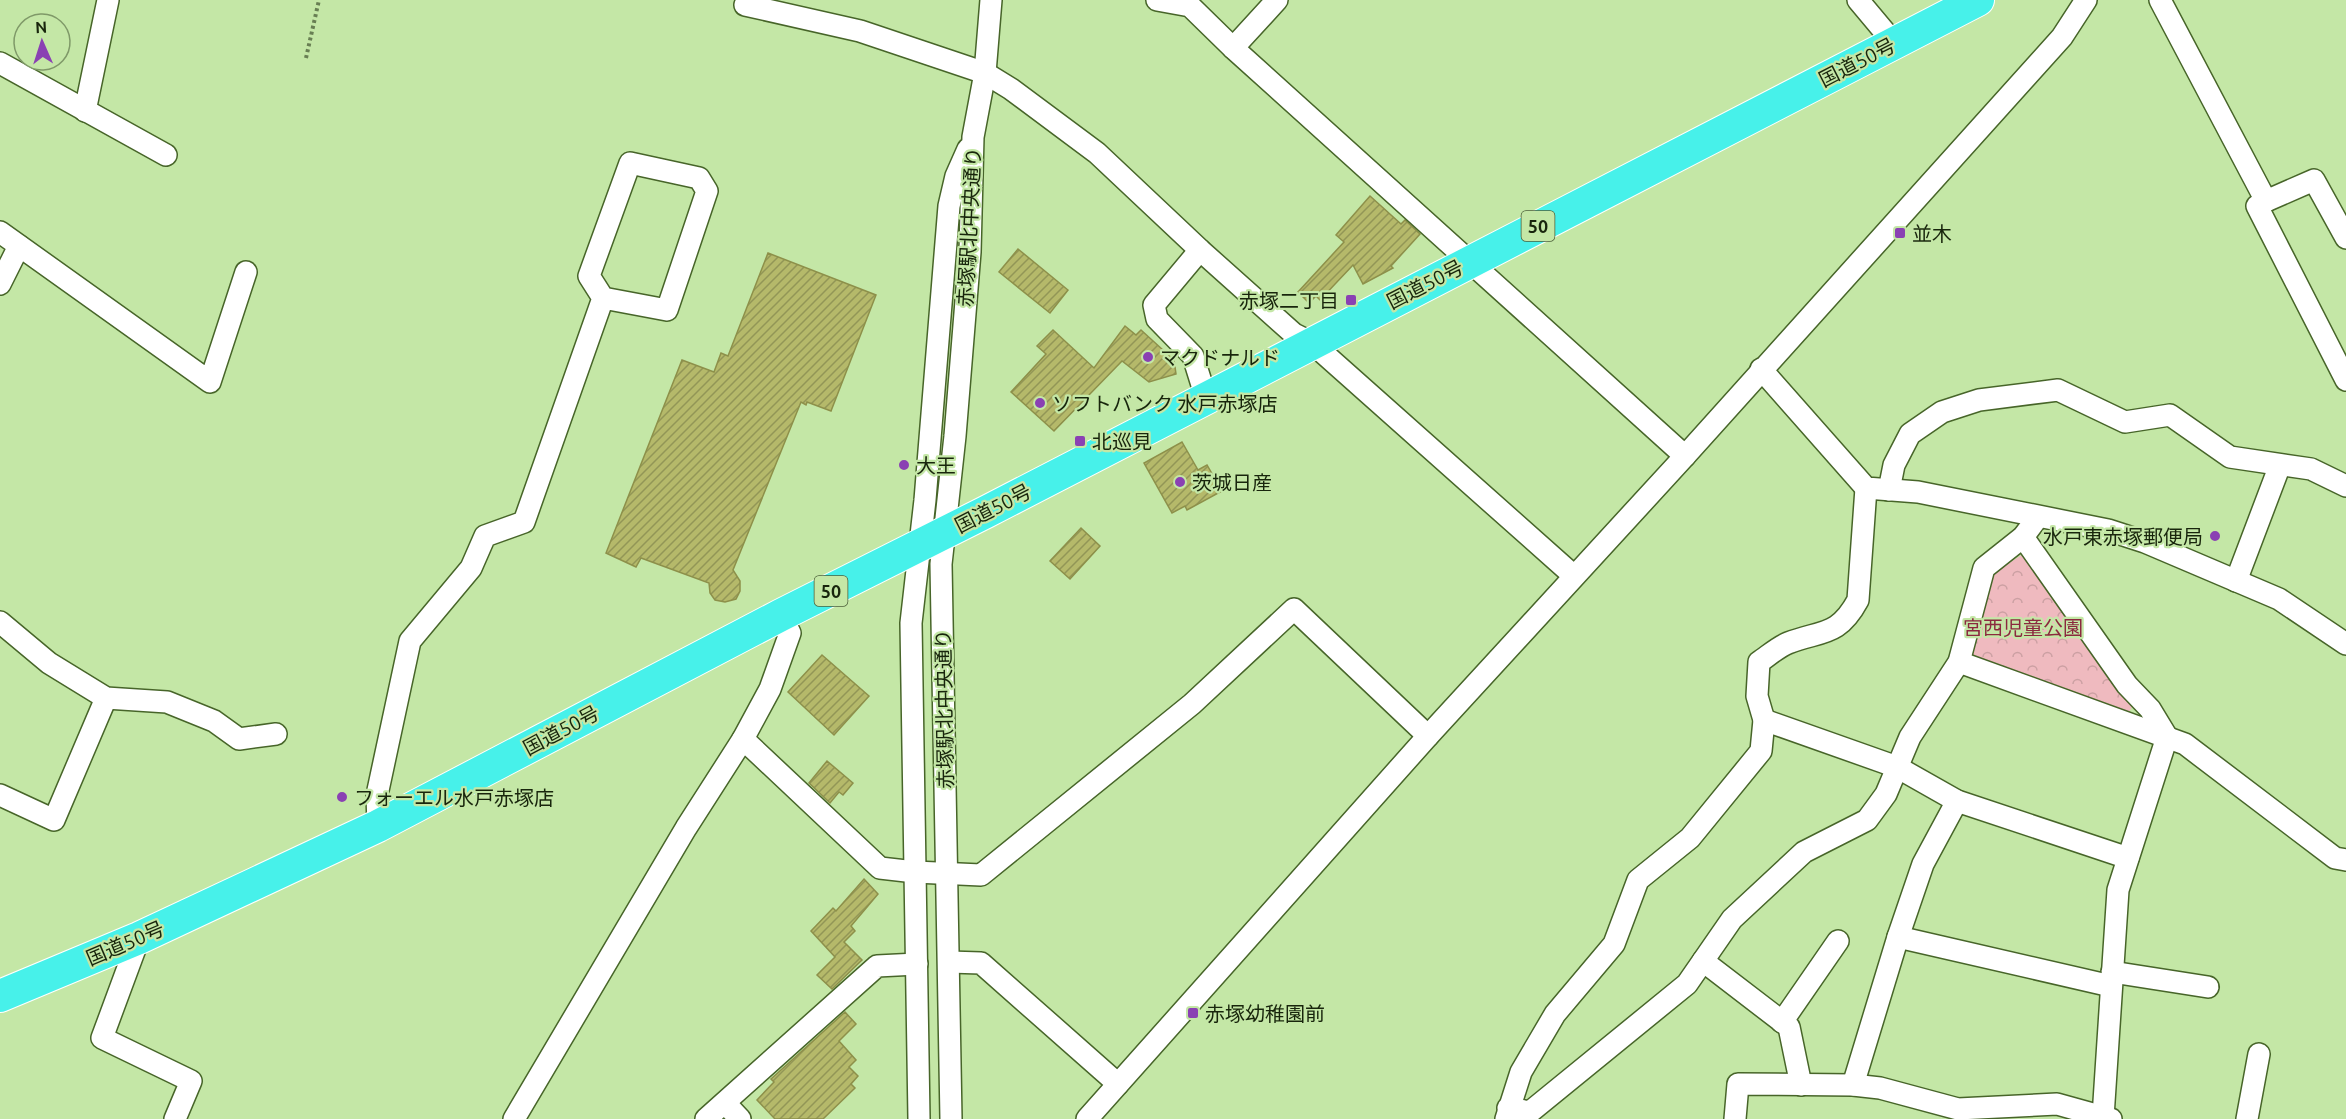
<svg xmlns="http://www.w3.org/2000/svg" width="2346" height="1119" font-family="Ubuntu,'Noto Sans JP',sans-serif">
<style>
.park{fill:url(#park-crowns)}
.building{fill:url(#building-hatch);stroke:#8d904a;stroke-width:1.5}
.lines{fill:none;stroke-linecap:round;stroke-linejoin:round}
.minor-casing{stroke:#476529;stroke-width:24}
.highway-casing{stroke:#fff;stroke-width:34}
.path{stroke:#687f53;stroke-width:4;stroke-dasharray:3 3;stroke-linecap:butt}
.minor{stroke:#fff;stroke-width:21}
.highway{stroke:#47f1ea;stroke-width:32}
.poi-dot{fill:#8a41b3;stroke:#c4e7a6;stroke-width:2}
.labels{text-anchor:middle;dominant-baseline:central;stroke-width:4.5;stroke-linejoin:round;paint-order:stroke}
.shield{fill:#c4e7a6;stroke:#4c5f3a;stroke-width:1.5}
.shield-label{font-size:18px;font-weight:bold;fill:#18250c}
.street-label{font-size:20px;fill:#18250c;stroke:#c4e7a6}
.poi-label{font-size:20px;fill:#18250c;stroke:#c4e7a6;text-anchor:start}
.park-label{font-size:20px;fill:#8b293f;stroke:#c4e7a6}
</style>
<defs>
<pattern id="park-crowns" width="20" height="18" patternUnits="userSpaceOnUse" patternTransform="scale(1.5)"><rect width="20" height="18" fill="#efbabf"/><path d="M2 6a3 3 0 1 1 6 0M12 15a3 3 0 1 1 6 0" fill="none" stroke="#cca0a3"/></pattern>
<pattern id="building-hatch" width="6" height="6" patternUnits="userSpaceOnUse" patternTransform="scale(1.5)"><rect width="6" height="6" fill="#b5b96a"/><path d="M-1 1l2-2M0 6l6-6M5 7l2-2" fill="none" stroke="#929656"/></pattern>
</defs>
<rect width="100%" height="100%" fill="#c4e7a6"/>
<polygon class="park" points="2025,553 2135,701 2127,716 1968,654 1993,573"/>
<g class="building">
<polygon points="1370,196 1401,224 1405,220 1420,234 1391,266 1393,268 1363,284 1353,265 1320,300 1316,296 1309,303 1298,292 1344,242 1336,235"/>
<polygon points="1018,249 1068,290 1050,313 999,272"/>
<polygon points="768,253 876,295 831,411 807,402 806,405 801,402 733,570 740,581 740,591 736,599 725,602 715,600 710,593 709,583 641,558 636,567 606,553 682,360 714,372 721,353 728,356"/>
<polygon points="1125,326 1136,335 1141,330 1174,360 1176,374 1149,382 1122,361 1054,431 1011,392 1046,354 1037,346 1053,330 1094,368"/>
<polygon points="1182,442 1198,470 1207,465 1222,491 1187,510 1185,506 1172,513 1144,463"/>
<polygon points="1081,528 1100,546 1070,579 1050,561"/>
<polygon points="822,655 869,696 834,735 788,692"/>
<polygon points="827,761 853,783 843,795 839,792 830,803 809,783"/>
<polygon points="864,879 878,894 851,926 855,931 844,942 862,960 832,989 817,975 835,957 811,931 833,908 836,911"/>
<polygon points="845,1012 856,1024 839,1041 856,1060 849,1067 858,1076 851,1084 855,1088 823,1119 775,1119 757,1100 774,1082 771,1079"/>
</g>
<g class="lines">
<g class="minor-casing">
<g id="minor">
<polyline points="1157,0 1190,6 1233,48 1685,456"/>
<polyline points="1858,0 1894,43"/>
<polyline points="2160,0 2266,201 2257,206 2346,380"/>
<polyline points="745,5 860,31 985,73 1011,89 1097,153 1200,250 1294,334 1312,343 1574,576"/>
<polyline points="1233,48 1277,0"/>
<polyline points="0,63 166,155"/>
<polyline points="85,111 108,0"/>
<polyline points="2266,201 2314,180 2346,238"/>
<polyline points="0,232 210,382 246,272"/>
<polyline points="1200,250 1154,305 1157,319 1193,356 1206,398"/>
<polyline points="0,284 19,246"/>
<polyline points="1761,369 1866,488 1918,492 2108,530 2145,542 2279,599 2346,644"/>
<polyline points="1889,490 1894,465 1910,434 1942,412 1979,400 2058,390 2125,422 2170,415 2230,457 2311,469 2346,486"/>
<polyline points="2023,537 2127,685 2150,709 2167,737 2118,890 2103,1117"/>
<polyline points="2236,581 2280,465"/>
<polyline points="0,622 49,663 106,698 167,702 214,721 239,739 276,734"/>
<polyline points="1959,662 2185,744 2335,858 2346,860"/>
<polyline points="1764,720 1897,767 1957,801 2128,858"/>
<polyline points="743,739 880,868 915,872 981,875 1192,704 1294,609 1428,736"/>
<polyline points="0,795 54,820 106,698"/>
<polyline points="378,826 377,795 410,641 471,568 485,536 524,522 603,298 589,276 630,163 699,178 707,191 667,310 603,298"/>
<polyline points="1898,937 2111,986"/>
<polyline points="139,938 102,1038 191,1081 175,1119"/>
<polyline points="1703,961 1789,1027 1801,1085"/>
<polyline points="949,962 981,963 1118,1084"/>
<polyline points="2112,972 2208,987"/>
<polyline points="1782,1022 1838,941"/>
<polyline points="1853,1085 1898,937 1923,864 1957,801"/>
<polyline points="725,1103 740,1119"/>
<polyline points="1508,1108 1530,1112 1687,984 1732,919 1804,852 1867,820 1886,794 1910,737 1959,662 1984,568 2023,537 2038,517"/>
<polyline points="514,1119 686,828 743,739 770,689 790,633 781,615"/>
<polyline points="706,1119 877,966 917,964"/>
<polyline points="919,1119 911,623 925,500 949,206 956,176 968,149"/>
<polyline points="951,1119 941,564 955,436 970,252 973,137 985,73 991,0"/>
<polyline points="1087,1119 1428,736 1685,456 2062,37 2086,0"/>
<path d="M1506 1119 1521 1072 1555 1014 1614 944 1638 880 1690 838 1761 751 1764 720 1757 696 1759 662C1768 656 1778 647 1788 643 1822 630 1838 637 1858 600L1866 488"/>
<polyline points="1735,1119 1738,1084 1853,1085 1880,1088 1958,1109 2057,1104 2111,1119"/>
<polyline points="2247,1119 2259,1054"/>
</g>
</g>
<g class="highway-casing">
<polyline id="highway" points="0,996 139,938 378,826 781,615 986,512 1978,0"/>
</g>
<polyline class="path" points="306,58 319,0"/>
<use href="#minor" class="minor"/>
<use href="#highway" class="highway"/>
</g>
<g class="poi-dot">
<rect x="1894" y="227" width="12" height="12" rx="3"/>
<rect x="1345" y="294" width="12" height="12" rx="3"/>
<circle cx="1148" cy="357" r="6"/>
<circle cx="1040" cy="403" r="6"/>
<rect x="1074" y="435" width="12" height="12" rx="3"/>
<circle cx="904" cy="465" r="6"/>
<circle cx="1180" cy="482" r="6"/>
<circle cx="2215" cy="536" r="6"/>
<circle cx="342" cy="797" r="6"/>
<rect x="1187" y="1007" width="12" height="12" rx="3"/>
</g>
<g class="labels">
<g class="shield">
<rect x="1521.5" y="211" width="33" height="30" rx="4.5"/>
<rect x="814.5" y="576" width="33" height="30" rx="4.5"/>
</g>
<g class="shield-label">
<text x="1538" y="226">50</text>
<text x="831" y="591">50</text>
</g>
<g class="street-label">
<text transform="translate(1857 62) rotate(-27)">国道50号</text>
<text transform="translate(969 227) rotate(-87)">赤塚駅北中央通り</text>
<text transform="translate(1425 284) rotate(-27)">国道50号</text>
<text transform="translate(993 508) rotate(-27)">国道50号</text>
<text transform="translate(944 709) rotate(-91)">赤塚駅北中央通り</text>
<text transform="translate(561 730) rotate(-28)">国道50号</text>
<text transform="translate(125 943) rotate(-23)">国道50号</text>
</g>
<g class="poi-label">
<text x="1912" y="233">並木</text>
<text x="1339" y="300" text-anchor="end">赤塚二丁目</text>
<text x="1160" y="357">マクドナルド</text>
<text x="1052" y="403">ソフトバンク 水戸赤塚店</text>
<text x="1092" y="441">北巡見</text>
<text x="916" y="465">大王</text>
<text x="1192" y="482">茨城日産</text>
<text x="2203" y="536" text-anchor="end">水戸東赤塚郵便局</text>
<text x="354" y="797">フォーエル水戸赤塚店</text>
<text x="1205" y="1013">赤塚幼稚園前</text>
</g>
<g class="park-label">
<text x="2023" y="627">宮西児童公園</text>
</g>
</g>
<g transform="translate(42 42) rotate(357)"><circle r="28" fill="#c4e7a6" stroke="#7f9968" stroke-width="1.5"/>
<path d="M0-4.5L10 22L0 15L-10 22Z" fill="#8a41b3"/>
<text y="-9" font-size="16" font-weight="bold" text-anchor="middle" fill="#18250c">N</text>
</g>
</svg>
